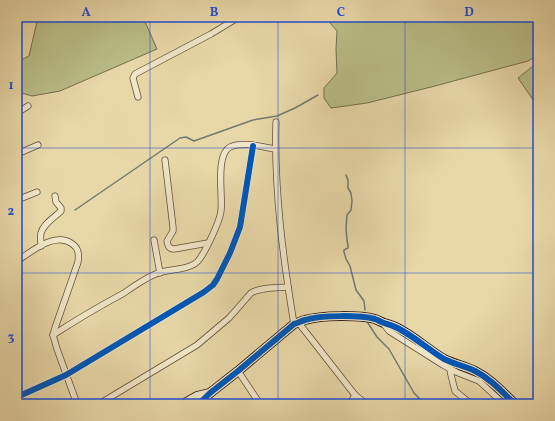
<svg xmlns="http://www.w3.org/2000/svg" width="555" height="421" font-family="Vollkorn,serif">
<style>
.green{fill:#b9bd85;stroke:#776e4e}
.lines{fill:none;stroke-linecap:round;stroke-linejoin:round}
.stream{stroke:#707b71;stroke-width:1.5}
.street-casing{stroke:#624e3c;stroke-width:7}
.secondary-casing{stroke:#352018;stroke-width:10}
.street{stroke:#f0e5c6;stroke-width:5.5}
.secondary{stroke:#f0e5c6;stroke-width:8}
.cycleway-casing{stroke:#f0e5c6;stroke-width:8}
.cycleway{stroke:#0057b8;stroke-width:6}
.grid{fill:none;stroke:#1d4ed8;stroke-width:1;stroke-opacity:0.55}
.neatline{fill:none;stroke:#1d4ed8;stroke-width:1.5}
.grid-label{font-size:13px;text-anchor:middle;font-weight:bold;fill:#1d4ed8}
</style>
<rect width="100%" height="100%" fill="#e8d7a7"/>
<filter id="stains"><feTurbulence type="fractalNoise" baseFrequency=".005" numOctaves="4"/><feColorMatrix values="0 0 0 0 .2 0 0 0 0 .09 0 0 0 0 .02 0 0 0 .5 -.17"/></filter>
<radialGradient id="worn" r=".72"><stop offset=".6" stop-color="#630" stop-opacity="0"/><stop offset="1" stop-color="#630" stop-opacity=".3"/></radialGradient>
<g class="green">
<polygon points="38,17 143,17 157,49 60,91 32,96 18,92 17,92 17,62 29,56"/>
<polygon points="325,17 538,17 538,55 528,61 431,87 367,103 331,108 324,98 324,88 337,73 336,49 337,31"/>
<polygon points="538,62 538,107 518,78"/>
</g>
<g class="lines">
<g class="stream">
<polyline points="346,175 348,180 348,188 351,193 352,201 351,210 347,215 346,228 347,240 348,245 348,248 344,250 344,252 346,259 350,266 356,290 364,301 365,310"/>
<polyline points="75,210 180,138 186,137 194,141 253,120 277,116 295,108 318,95"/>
<polyline points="366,320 377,337 389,349 414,393 425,404"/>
</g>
<g class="street-casing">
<g id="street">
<polyline points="138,97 133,78 135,74 211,34 239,17"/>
<polyline points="17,113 28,106"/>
<path d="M276 122C274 190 283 258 294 324"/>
<polyline points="17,154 38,145"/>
<path d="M165 160 173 227V231L167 241C168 246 169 249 174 249L208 243"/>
<polyline points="17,200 37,192"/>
<polyline points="154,240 160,273"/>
<path d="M41 246C41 242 40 237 41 233 44 223 54 218 61 211V208L56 202 55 196"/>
<path d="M17 261C31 252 54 232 71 243 79 248 79 254 78 262L55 328 53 335 57 349 77 404"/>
<polyline points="298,322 355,395 366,404"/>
<polyline points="383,323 389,331 443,365 456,372 479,381 504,404"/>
<path d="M53 335C76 320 100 306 124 293 134 286 147 277 158 273 170 269 190 270 198 261 205 253 220 221 221 211 223 196 215 155 230 147 241 141 263 147 275 149"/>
<polyline points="450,369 451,375 455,391 471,404"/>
<polyline points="238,371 260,404"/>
<polyline points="17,397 66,375 204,292 213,285 217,279 230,253 240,227 253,146"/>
<path d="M99 404 197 345 229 318 251 293C261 287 276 288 288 287"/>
<polyline points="350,404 355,395"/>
</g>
</g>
<g class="secondary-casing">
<g id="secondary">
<polyline points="183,404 197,396 210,393"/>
<path d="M197 404 203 400 210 393 238 371 294 324C298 323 301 321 305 320 321 315 360 315 375 319 378 320 381 322 384 323 390 325 395 326 401 330 416 338 429 350 444 359 454 364 465 366 475 371 491 379 502 392 515 404"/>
</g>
</g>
<use href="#street" class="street"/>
<use href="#secondary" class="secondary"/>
<g class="cycleway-casing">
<g id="cycleway">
<polyline points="17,397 66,375 204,292 213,285 217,279 230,253 240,227 253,146"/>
<path d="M197 404 203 400 210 393 238 371 294 324C298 323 301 321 305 320 321 315 360 315 375 319 378 320 381 322 384 323 390 325 395 326 401 330 416 338 429 350 444 359 454 364 465 366 475 371 491 379 502 392 515 404"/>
</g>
</g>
<use href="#cycleway" class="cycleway"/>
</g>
<path class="grid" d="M150 17V404M278 17V404M405 17V404M17 148H538M17 273H538"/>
<rect width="555" height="421" fill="none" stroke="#e8d7a7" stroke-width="44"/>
<rect x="22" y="22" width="511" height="377" class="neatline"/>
<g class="grid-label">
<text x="86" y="16">A</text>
<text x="214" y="16">B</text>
<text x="341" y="16">C</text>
<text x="469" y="16">D</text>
<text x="11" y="89">1</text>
<text x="11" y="215">2</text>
<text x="11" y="341">3</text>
</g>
<rect width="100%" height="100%" filter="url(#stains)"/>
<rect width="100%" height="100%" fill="url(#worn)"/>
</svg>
